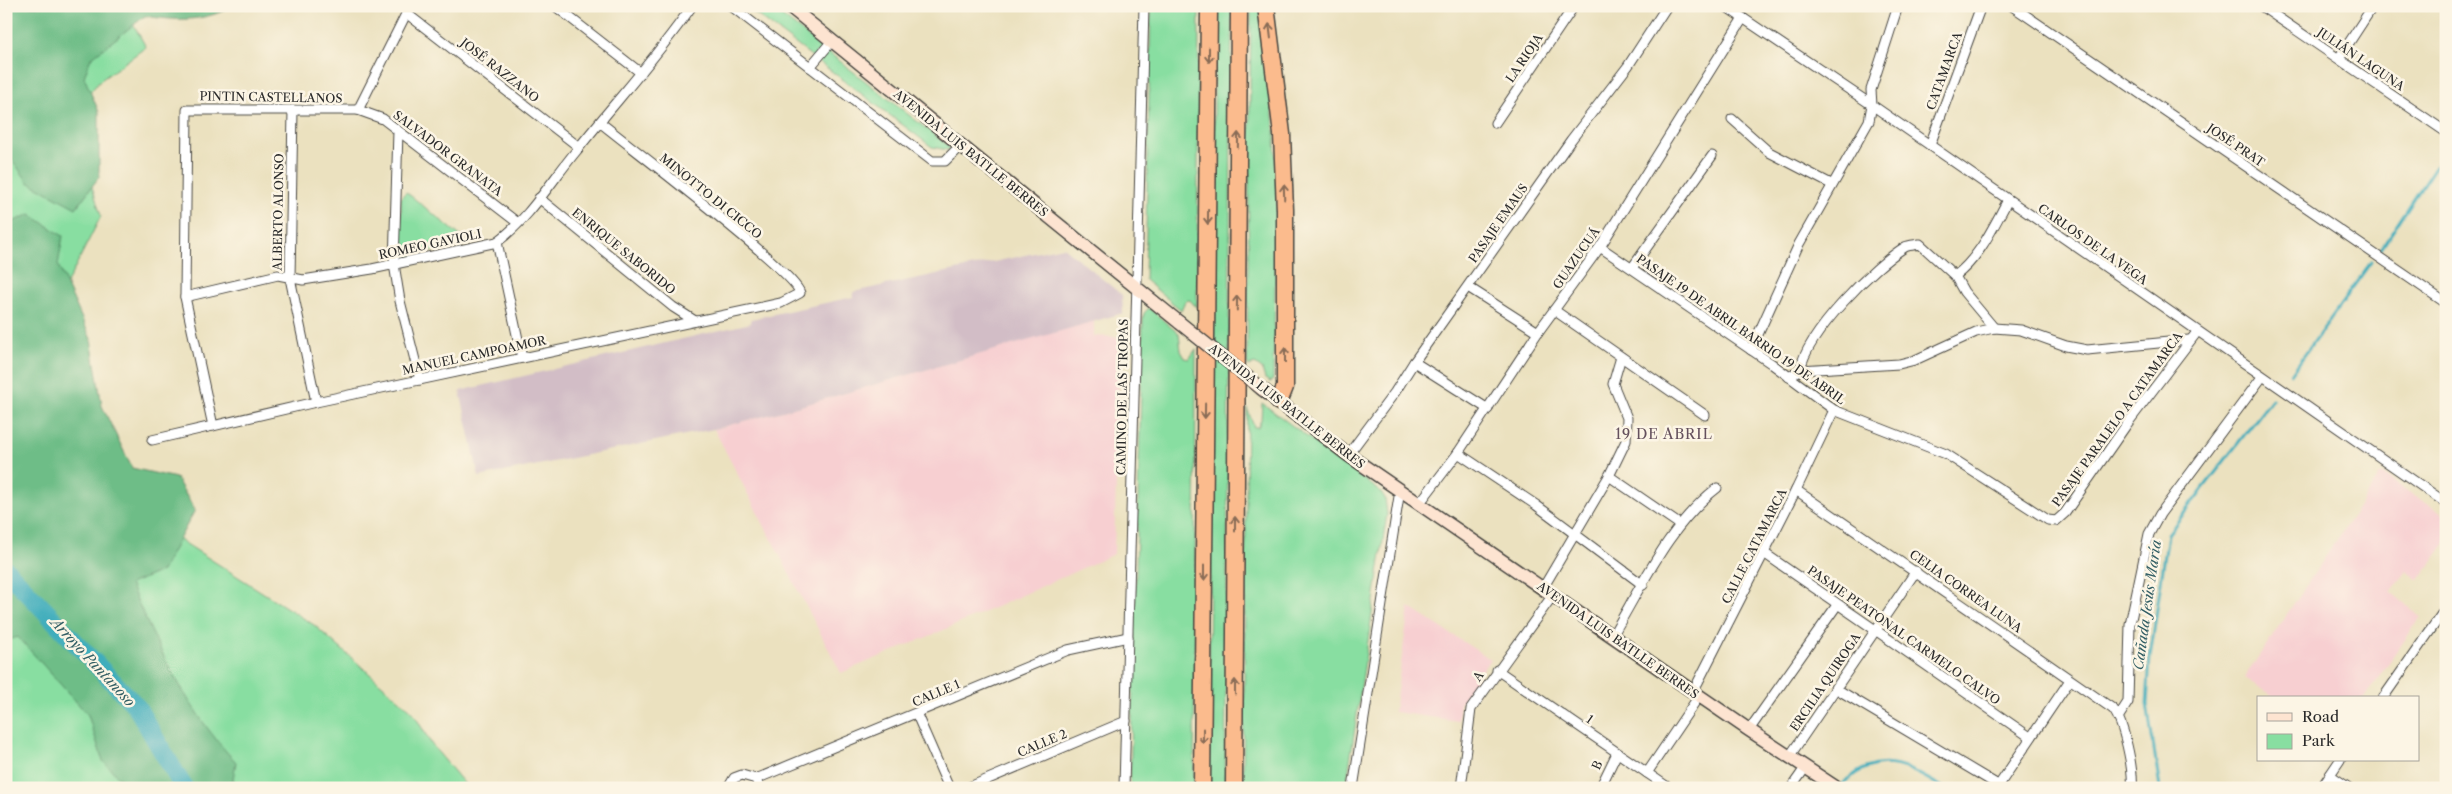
<svg xmlns="http://www.w3.org/2000/svg" width="2452" height="794" font-family="'Libre Caslon Text',serif">
<style>
.built{fill:#f7cfd1}
.industrial{fill:#d2bdc6}
.green{fill:#88dea1;stroke:#5a8466}
.forest{fill:#6ebd87;stroke:#4c7459}
.lines{fill:none;stroke-linecap:round;stroke-linejoin:round}
.stream{stroke:#3fadbc;stroke-width:3}
.river{stroke:#3fadbc;stroke-width:19}
.street-casing{stroke:#484641;stroke-width:11}
.secondary-casing{stroke:#484641;stroke-width:15}
.highway-casing{stroke:#484641;stroke-width:19}
.street{stroke:#fff;stroke-width:9}
.secondary{stroke:#fde4d1;stroke-width:12}
.highway{stroke:#fbbb8d;stroke-width:16}
.secondary-bridge-casing{stroke:#484641;stroke-width:15;stroke-linecap:butt}
.secondary-bridge{stroke:#fde4d1;stroke-width:12}
.oneway{stroke:#896c57}
.labels{text-anchor:middle;dominant-baseline:central;stroke-width:5;stroke-linejoin:round;paint-order:stroke}
.street-label{font-size:12px;fill:#2b2b2b;stroke:#fcf5e5}
.neighbourhood-label{font-size:14px;letter-spacing:1px;fill:#65515d;stroke:#fcf5e5}
.water-label{font-size:14px;font-style:italic;fill:#335f65;stroke:#fcf5e5}
</style>
<rect width="100%" height="100%" fill="#fcf5e5"/>
<filter id="ink" filterUnits="userSpaceOnUse"><feTurbulence type="fractalNoise" baseFrequency=".02" numOctaves="2"/><feDisplacementMap in="SourceGraphic" scale="10" xChannelSelector="R" yChannelSelector="G"/><feConvolveMatrix kernelMatrix="1 2 1 2 8 2 1 2 1" color-interpolation-filters="sRGB"/></filter>
<filter id="wash" filterUnits="userSpaceOnUse"><feTurbulence type="fractalNoise" baseFrequency=".0096" numOctaves="4" result="noise"/><feDisplacementMap in="SourceGraphic" scale="20" xChannelSelector="R" yChannelSelector="G"/><feGaussianBlur stdDeviation="1.12" result="paint"/><feColorMatrix in="noise" values="0 0 0 0 0 0 0 0 0 0 0 0 0 0 0 0 0 1.4 0 .05"/><feComposite in="paint" operator="in"/></filter>
<g filter="url(#wash)">
<rect width="100%" height="100%" fill="#ebe1bf"/>
<g class="built">
<polygon points="1094,321 1094,336 1120,337 1114,554 958,624 841,673 714,429 783,411"/>
<polygon points="2381,474 2446,516 2446,543 2419,580 2407,571 2391,592 2421,617 2364,698 2277,698 2244,678"/>
<polygon points="1409,607 1490,659 1460,704 1458,721 1394,712"/>
</g>
<polygon class="industrial" points="1063,247 1122,295 1123,313 783,411 714,429 479,477 460,391 751,323 751,319 853,297 853,292"/>
<g class="green">
<polygon points="6,6 123,6 146,47 101,80 64,120 83,157 101,216 57,303 139,514 314,625 412,711 432,745 468,788 6,788"/>
<polygon points="745,6 769,6 950,147 948,150 932,147"/>
<polygon points="1151,6 1199,6 1197,308 1190,300 1185,301 1181,310 1145,280"/>
<polygon points="1215,6 1232,6 1225,788 1208,788"/>
<polygon points="1251,6 1260,6 1275,132 1277,195 1273,380 1270,382 1265,379 1262,369 1255,364 1249,366 1247,363"/>
<polygon points="406,192 463,238 465,241 404,258 401,256 401,197"/>
<polygon points="1149,308 1179,334 1181,351 1185,358 1189,359 1196,349 1194,788 1130,788 1143,320 1144,313"/>
<polygon points="1262,403 1381,492 1385,498 1387,514 1346,788 1243,788 1247,408 1254,427 1258,427 1261,420"/>
</g>
<g class="forest">
<path d="M6 6H233C205 22 176 21 145 16L91 58 84 77 99 112V177L76 208 28 182 6 151Z"/>
<path d="M30 214 63 236 58 265 91 339 102 406 132 468 176 478 195 510 162 571 130 584C156 644 190 715 236 762L233 779 238 788H129L103 761 88 715 18 637 6 641V225Z"/>
</g>
<g class="lines">
<g class="stream">
<polyline points="2381,249 2446,150"/>
<polyline points="2291,374 2371,262"/>
<path d="M1839 787C1877 749 1905 765 1944 788"/>
<polyline points="2160,788 2147,704 2150,657 2168,534 2272,399"/>
</g>
<polyline class="river" points="6,570 136,706 184,788"/>
</g>
</g>
<g filter="url(#ink)">
<g class="lines">
<g class="street-casing">
<g id="street">
<polyline points="555,6 641,73"/>
<polyline points="731,6 932,161 945,161 961,145"/>
<polyline points="1725,6 1872,105 2446,503"/>
<polyline points="2012,6 2446,303"/>
<polyline points="2261,6 2446,132"/>
<polyline points="406,13 579,147"/>
<polyline points="2339,58 2373,6"/>
<polyline points="810,67 832,41"/>
<polyline points="293,110 290,278 316,402"/>
<polyline points="358,110 383,119 518,223"/>
<polyline points="1732,119 1769,152 1831,184"/>
<polyline points="1495,123 1574,6"/>
<polyline points="398,131 394,264 400,301 420,380"/>
<polyline points="1930,145 1981,6"/>
<polyline points="539,198 673,307 695,321"/>
<polyline points="497,242 522,358"/>
<polyline points="1600,247 1772,364 1834,410 1946,454 2048,520 2056,521 2065,513 2127,424 2197,332"/>
<polyline points="1632,268 1712,156"/>
<path d="M1955 276C1980 257 1993 227 2008 200"/>
<polyline points="1468,287 1538,332"/>
<path d="M185 297 278 275 303 280 372 269 497 242C529 219 552 180 577 150 615 102 657 57 692 6"/>
<polyline points="1554,310 1705,415"/>
<polyline points="1751,350 1799,244 1869,121 1872,105 1871,90 1898,6"/>
<polyline points="1414,362 1488,409"/>
<path d="M1800 370C1807 333 1873 267 1905 247 1909 245 1915 245 1920 244L1955 276 1964 292 1994 328"/>
<polyline points="1789,377 1800,370 1899,364 1915,360 1976,332 1994,328 2021,330 2066,346 2087,350 2189,340"/>
<polyline points="213,426 185,297 187,110 358,110 410,6"/>
<path d="M152 440 316 402 781 303 800 293C796 272 629 146 601 123"/>
<polyline points="1458,453 1536,505 1643,585"/>
<polyline points="1348,455 1395,392 1414,362 1571,140 1628,66 1667,6"/>
<polyline points="1609,476 1679,524"/>
<path d="M1796 490 2113 709C2124 722 2134 770 2132 788"/>
<polyline points="1419,504 1458,453 1538,332 1600,247 1743,18"/>
<polyline points="1764,553 2030,737"/>
<polyline points="1543,588 1609,476 1626,441 1627,418 1613,384 1621,357"/>
<path d="M1612 636C1643 584 1669 525 1717 488"/>
<polyline points="1497,670 1669,788"/>
<polyline points="1835,688 2003,788"/>
<polyline points="1693,692 1796,490 1834,410"/>
<polyline points="2383,698 2446,608"/>
<polyline points="917,715 949,788"/>
<polyline points="2119,716 2128,702 2130,624 2149,534 2160,514 2262,377"/>
<polyline points="1749,730 1837,605"/>
<polyline points="1789,757 1916,571"/>
<polyline points="1647,773 1699,696"/>
<polyline points="2330,775 2349,788"/>
<polyline points="756,779 1068,650 1128,637"/>
<polyline points="1999,785 2070,680"/>
<polyline points="728,788 734,778 742,775 756,779 759,788"/>
<polyline points="967,788 1126,721"/>
<polyline points="1124,788 1144,6"/>
<polyline points="1353,788 1400,490"/>
<polyline points="1461,788 1471,709 1553,595"/>
<polyline points="1600,788 1617,753"/>
<polyline points="1791,788 1805,768"/>
<polyline points="2321,788 2340,760"/>
</g>
</g>
<g class="secondary-casing">
<g id="secondary">
<polyline points="789,6 1180,323"/>
<polyline points="1262,389 1348,455 1749,730 1837,788"/>
</g>
</g>
<g class="highway-casing">
<g id="highway">
<polyline points="1266,6 1282,134 1285,210 1285,387 1279,402"/>
<polyline points="1202,788 1209,6"/>
<polyline points="1234,788 1239,6"/>
</g>
</g>
<use href="#street" class="street"/>
<use href="#secondary" class="secondary"/>
<use href="#highway" class="highway"/>
<g class="secondary-bridge-casing">
<polyline id="secondary-bridge" points="1180,323 1262,389"/>
</g>
<use href="#secondary-bridge" class="secondary-bridge"/>
</g>
<defs><path id="oneway-shaft" d="M-6 0H5M1.5-3L5.5 0L1.5 3" fill="none" stroke-width="1.6" stroke-linecap="round" stroke-linejoin="round" transform="scale(1.25)"/></defs>
<g class="oneway">
<use href="#oneway-shaft" transform="translate(1270 31) rotate(-97)"/>
<use href="#oneway-shaft" transform="translate(1209 55) rotate(90)"/>
<use href="#oneway-shaft" transform="translate(1238 140) rotate(-89)"/>
<use href="#oneway-shaft" transform="translate(1284 192) rotate(-92)"/>
<use href="#oneway-shaft" transform="translate(1208 217) rotate(91)"/>
<use href="#oneway-shaft" transform="translate(1237 303) rotate(-89)"/>
<use href="#oneway-shaft" transform="translate(1285 355) rotate(-90)"/>
<use href="#oneway-shaft" transform="translate(1205 411) rotate(91)"/>
<use href="#oneway-shaft" transform="translate(1235 524) rotate(-90)"/>
<use href="#oneway-shaft" transform="translate(1204 573) rotate(90)"/>
<use href="#oneway-shaft" transform="translate(1235 687) rotate(-90)"/>
<use href="#oneway-shaft" transform="translate(1203 736) rotate(90)"/>
</g>
</g>
<g class="labels">
<g class="street-label">
<text transform="translate(1524 58) rotate(-56)">LA RIOJA</text>
<text transform="translate(2361 59) rotate(34)">JULIÁN LAGUNA</text>
<text transform="translate(500 70) rotate(38)">JOSÉ RAZZANO</text>
<text transform="translate(1944 71) rotate(-70)">CATAMARCA</text>
<text transform="translate(271 97) rotate(1)">PINTIN CASTELLANOS</text>
<text transform="translate(2236 145) rotate(34)">JOSÉ PRAT</text>
<text transform="translate(448 153) rotate(37)">SALVADOR GRANATA</text>
<text transform="translate(971 153) rotate(39)">AVENIDA LUIS BATLLE BERRES</text>
<text transform="translate(711 196) rotate(39)">MINOTTO DI CICCO</text>
<text transform="translate(278 212) rotate(-89)">ALBERTO ALONSO</text>
<text transform="translate(1498 223) rotate(-55)">PASAJE EMAUS</text>
<text transform="translate(430 244) rotate(-12)">ROMEO GAVIOLI</text>
<text transform="translate(2093 244) rotate(35)">CARLOS DE LA VEGA</text>
<text transform="translate(624 251) rotate(39)">ENRIQUE SABORIDO</text>
<text transform="translate(1576 258) rotate(-55)">GUAZUCUÁ</text>
<text transform="translate(1741 329) rotate(35)">PASAJE 19 DE ABRIL BARRIO 19 DE ABRIL</text>
<text transform="translate(474 355) rotate(-12)">MANUEL CAMPOAMOR</text>
<text transform="translate(1122 397) rotate(-89)">CAMINO DE LAS TROPAS</text>
<text transform="translate(1287 406) rotate(38)">AVENIDA LUIS BATLLE BERRES</text>
<text transform="translate(2117 419) rotate(-54)">PASAJE PARALELO A CATAMARCA</text>
<text transform="translate(1754 546) rotate(-63)">CALLE CATAMARCA</text>
<text transform="translate(1966 591) rotate(35)">CELIA CORREA LUNA</text>
<text transform="translate(1904 635) rotate(35)">PASAJE PEATONAL CARMELO CALVO</text>
<text transform="translate(1618 640) rotate(35)">AVENIDA LUIS BATLLE BERRES</text>
<text transform="translate(1478 676) rotate(-55)">A</text>
<text transform="translate(1825 682) rotate(-56)">ERCILIA QUIROGA</text>
<text transform="translate(936 693) rotate(-23)">CALLE 1</text>
<text transform="translate(1590 719) rotate(35)">1</text>
<text transform="translate(1042 743) rotate(-23)">CALLE 2</text>
<text transform="translate(1597 765) rotate(-65)">B</text>
</g>
<g class="neighbourhood-label">
<text x="1664" y="434">19 DE ABRIL</text>
</g>
<g class="water-label">
<text transform="translate(2147 605) rotate(-82)">Cañada Jesús María</text>
<text transform="translate(93 662) rotate(47)">Arroyo Pantanoso</text>
</g>
</g>
<rect width="2452" height="794" fill="none" stroke="#fcf5e5" stroke-width="25"/>
<rect x="2257" y="696" width="162" height="65" fill="#fcf5e5" stroke="#a8a49b"/>
<rect x="2267" y="713" width="25" height="8" fill="#fde4d1" stroke="#a8a49b"/>
<text x="2302" y="722" font-size="15" fill="#2b2b2b">Road</text>
<rect x="2267" y="734" width="25" height="15" fill="#88dea1" stroke="#a8a49b"/>
<text x="2302" y="746" font-size="15" fill="#2b2b2b">Park</text>
</svg>
